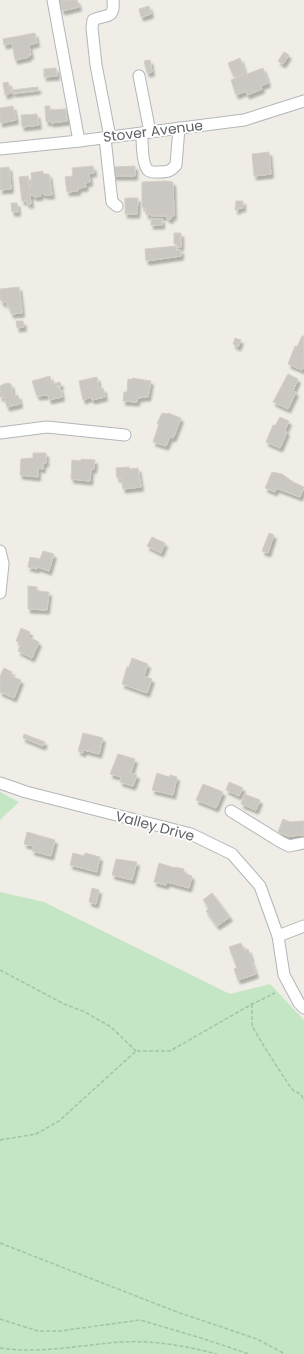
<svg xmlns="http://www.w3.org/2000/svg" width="304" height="1354" font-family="Poppins,sans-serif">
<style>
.green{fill:#c5e6c4}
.building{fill:#cbc8c3;stroke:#d4cfc4;filter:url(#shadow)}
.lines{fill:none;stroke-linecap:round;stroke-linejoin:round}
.minor-casing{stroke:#b3b6ba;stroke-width:13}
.path{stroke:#9dc6a7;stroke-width:1.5;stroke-dasharray:4 2;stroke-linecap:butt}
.minor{stroke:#fff;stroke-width:11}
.labels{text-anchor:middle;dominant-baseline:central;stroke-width:3.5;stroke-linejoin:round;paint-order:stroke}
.street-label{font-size:14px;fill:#5e6166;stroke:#fff}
</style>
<defs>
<filter id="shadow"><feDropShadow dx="2.5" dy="4" stdDeviation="1" flood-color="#0004"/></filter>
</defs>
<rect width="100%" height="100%" fill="#efede6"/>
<g class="green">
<polygon points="0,792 19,802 0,820"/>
<polygon points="0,892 44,902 230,994 270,984 304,1020 304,1354 0,1354"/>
</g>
<g class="building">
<polygon points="59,0 77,0 79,7 62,11"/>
<polygon points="149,6 151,14 141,17 139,9"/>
<polygon points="35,33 37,43 29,45 31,55 28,55 29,57 15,60 12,43 4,45 3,39"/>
<polygon points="284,52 289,55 283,64 278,61"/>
<polygon points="240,58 245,73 234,77 228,63"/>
<polygon points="150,60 152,72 147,73 144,61"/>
<polygon points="56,68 57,76 44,77 44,69"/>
<polygon points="263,68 268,83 261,86 262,89 247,95 246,91 236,95 231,80"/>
<polygon points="8,82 11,93 5,95 3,83"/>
<polygon points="38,87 38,90 13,93 12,90"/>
<polygon points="13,106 16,120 0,123 0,108"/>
<polygon points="45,106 50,106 50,110 66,109 67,121 51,123 50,121 46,122"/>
<polygon points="37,114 39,125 22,127 21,115"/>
<polygon points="269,152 271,174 254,176 252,154"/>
<polygon points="93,166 94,173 89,173 90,182 85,183 86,187 78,188 78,191 67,192 65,177 73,176 72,168"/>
<polygon points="135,166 135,176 113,176 113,167"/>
<polygon points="9,167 11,189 0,190 0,168"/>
<polygon points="43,171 43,174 49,174 52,195 44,195 43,193 40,194 41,196 34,197 34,195 30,195 29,186 32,186 31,173"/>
<polygon points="28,176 31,204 27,204 27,201 22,201 19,177"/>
<polygon points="166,181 173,182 174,216 171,216 171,219 167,219 167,216 151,216 151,214 146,215 146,208 142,207 142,182"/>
<polygon points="125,198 138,198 137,214 125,214"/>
<polygon points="236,201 243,201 243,208 238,208 238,210 235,210"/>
<polygon points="11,203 17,203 18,212 12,212"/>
<rect x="151" y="219" width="11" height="6"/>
<polygon points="174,233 181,233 181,247 177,247 177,244 174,244"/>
<polygon points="176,246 176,250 181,250 181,256 146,261 145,249"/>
<polygon points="19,287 22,313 11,314 10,306 7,306 7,302 2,303 2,300 0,300 0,289"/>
<polygon points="16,321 23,321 24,327 17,328"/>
<polygon points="302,336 304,336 304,368 302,370 288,364 295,346 297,347"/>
<polygon points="235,338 241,340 238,347 233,344"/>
<polygon points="288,374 298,379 293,391 296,392 288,409 273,402"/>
<polygon points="50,376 52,384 60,382 61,386 57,386 58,388 60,388 62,397 49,400 48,395 37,396 32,381"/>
<polygon points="97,377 99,389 103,388 105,397 92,400 91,397 83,400 79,381"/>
<polygon points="132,378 151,381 148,397 141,397 141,398 137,398 137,402 123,401 124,392 127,392 128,379 132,380"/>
<polygon points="6,383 11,384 13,396 18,395 20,404 7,407 4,397 0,397 0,386"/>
<polygon points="162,413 167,414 168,413 181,418 175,434 173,438 170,437 166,446 153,442 159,424 157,424"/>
<polygon points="280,417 289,421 285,430 287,432 280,448 266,442 273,425 275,426"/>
<polygon points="33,453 46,453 46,463 43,463 43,469 38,468 38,477 20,475 21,459 33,458"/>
<polygon points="81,459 95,460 94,469 91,469 90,481 71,479 72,460 81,461"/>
<polygon points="129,467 130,469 138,468 141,487 123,489 121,478 117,478 116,468"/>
<polygon points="272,472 282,474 293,482 304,487 300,497 276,488 275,492 265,488"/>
<polygon points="269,533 274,535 268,553 262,551"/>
<polygon points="152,537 165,543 161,553 147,546"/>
<polygon points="43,551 54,554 49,571 37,567 37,569 28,567 30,557 40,559"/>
<polygon points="28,586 37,587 37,591 49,592 47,610 28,609"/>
<polygon points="21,628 30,632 28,637 39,642 32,658 18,651 21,643 16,641"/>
<polygon points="132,658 148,664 144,676 152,679 147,693 122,684 127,667 129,667"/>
<polygon points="4,668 12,672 11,676 21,680 14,698 0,692 0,676"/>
<polygon points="83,733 103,738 99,754 84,750 83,753 78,751"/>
<polygon points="24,734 45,742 43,746 23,738"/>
<polygon points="118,754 135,759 131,773 137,775 133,786 120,782 121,777 110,774"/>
<polygon points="157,773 169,777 170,775 177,777 173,795 152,790"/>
<polygon points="229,782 243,788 239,796 226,790"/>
<polygon points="203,784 223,792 216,808 196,800"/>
<polygon points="244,794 260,800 256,810 241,804"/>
<polygon points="283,819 290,822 304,821 304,835 288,836 278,832"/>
<polygon points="27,832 55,840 51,856 32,851 33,846 24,844"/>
<polygon points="73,853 84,856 85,853 100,857 97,872 70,865"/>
<polygon points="116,859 137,862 132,880 112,875"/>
<polygon points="159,863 175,868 175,867 184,869 183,873 192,876 189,888 167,882 166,885 154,882"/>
<polygon points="92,888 99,890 96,904 89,902"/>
<polygon points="212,893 230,917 217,926 206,911 209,908 203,900"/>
<polygon points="241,943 244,951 248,949 251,958 250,958 256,974 238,980 234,969 237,968 229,947"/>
</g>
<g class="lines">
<g class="minor-casing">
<g id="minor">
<polyline points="53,0 79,141"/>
<polyline points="139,76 150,132"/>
<path d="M142 133C142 141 142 165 148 170 151 173 156 172 160 172 168 172 171 171 176 165L179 128"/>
<path d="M110 137 96 65 92 28 93 20C105 14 115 20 113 1"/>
<polyline points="105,138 112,202 117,206"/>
<polyline points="0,149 79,141 244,120 304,101"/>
<polyline points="0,433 47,427 125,435"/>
<polyline points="0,551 3,564 0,593"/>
<polyline points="0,783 26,792 191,834 232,854 260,886 278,936 284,975 299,1003 304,1008"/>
<polyline points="231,811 281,842 289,846 304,843"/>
<polyline points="278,936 304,926"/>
</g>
</g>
<g class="path">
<polyline points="0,970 64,1004 85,1012 111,1027 136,1051"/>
<polyline points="252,1004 252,1026 265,1048 289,1085 294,1091 301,1094 304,1101"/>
<polyline points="0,1140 36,1134 59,1121 136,1051 170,1051 252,1004 275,993"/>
<polyline points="0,1243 177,1312 257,1339 285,1354"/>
<polyline points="0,1319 38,1331 60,1331 140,1320 201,1338 249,1354"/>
<path d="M0 1348C40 1354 81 1345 121 1342 154 1340 186 1346 217 1354"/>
</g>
<use href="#minor" class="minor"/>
</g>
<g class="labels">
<g class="street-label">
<text transform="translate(153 131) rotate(-7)">Stover Avenue</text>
<text transform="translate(155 826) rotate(15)">Valley Drive</text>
</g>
</g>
</svg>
